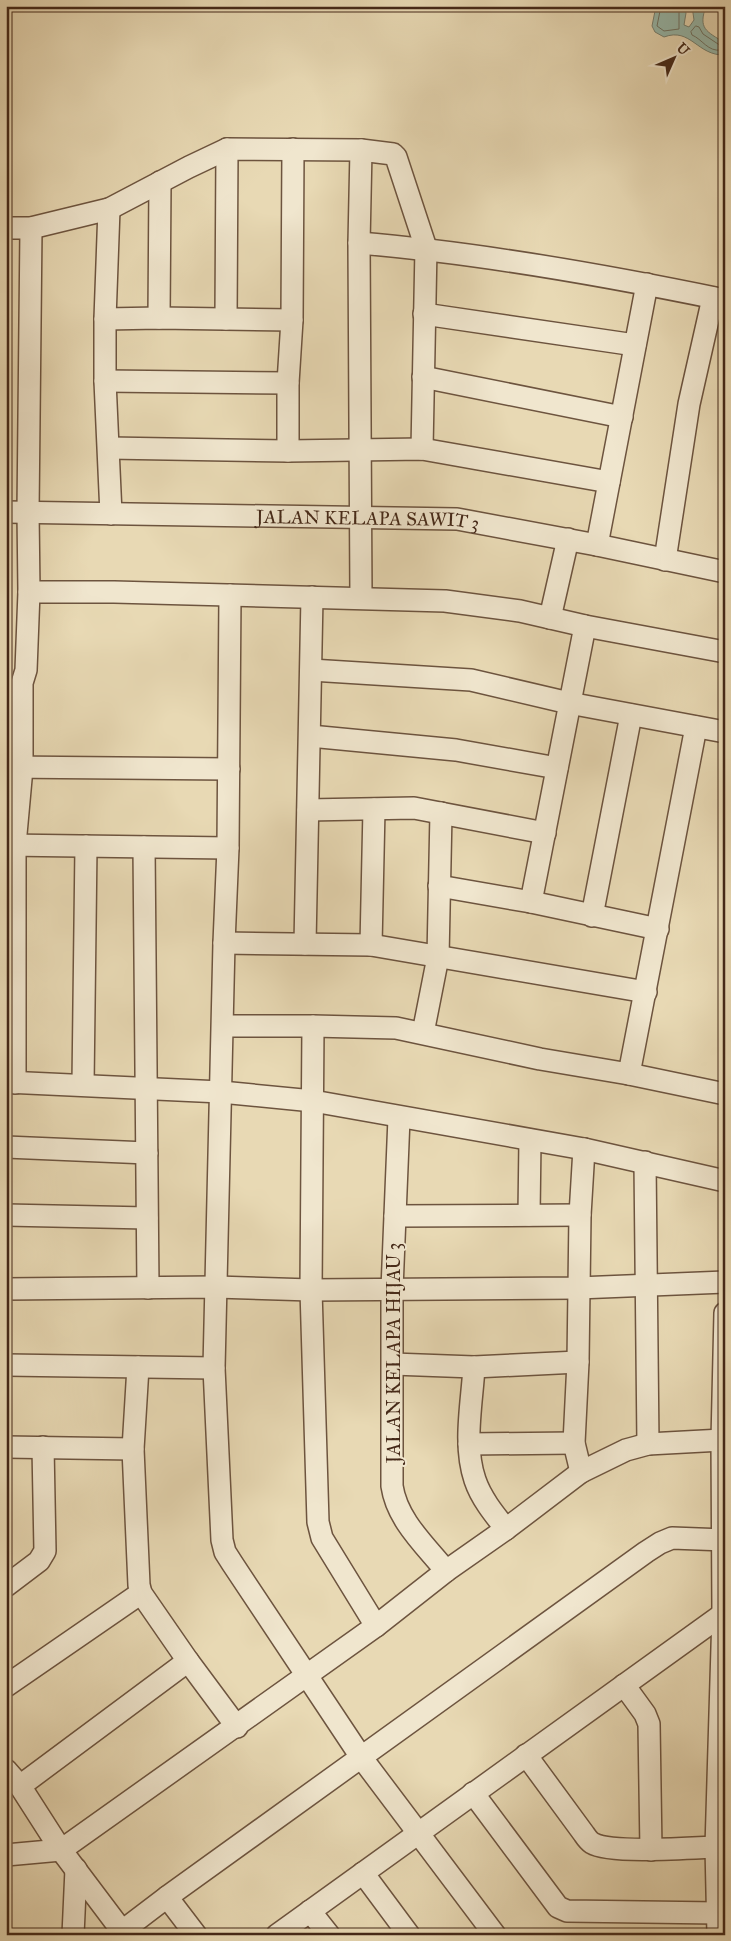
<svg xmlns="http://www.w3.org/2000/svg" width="731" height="1941" font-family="'IM FELL Great Primer',serif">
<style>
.water{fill:#97baad;stroke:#768071}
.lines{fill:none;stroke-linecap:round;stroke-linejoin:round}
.shore{stroke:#6e7162;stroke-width:1}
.minor-casing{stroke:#6d543f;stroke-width:24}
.minor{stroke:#f0e6ce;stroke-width:21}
.labels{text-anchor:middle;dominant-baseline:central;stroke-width:4;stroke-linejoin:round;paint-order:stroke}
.street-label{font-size:19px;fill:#442818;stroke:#f0e6ce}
</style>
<rect width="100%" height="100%" fill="#e8d9b4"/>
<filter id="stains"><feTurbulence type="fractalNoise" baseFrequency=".004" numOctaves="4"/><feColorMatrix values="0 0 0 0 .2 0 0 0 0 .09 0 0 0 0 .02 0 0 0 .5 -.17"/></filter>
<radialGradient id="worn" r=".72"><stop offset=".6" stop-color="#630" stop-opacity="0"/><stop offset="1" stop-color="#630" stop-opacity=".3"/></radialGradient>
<path class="water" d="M656 6H684L686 13 684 25 689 27 694 20 692 6H706C698 29 706 31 725 43V55C697 56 691 27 664 37L655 32 652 26Z"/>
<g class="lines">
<g class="shore">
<polyline points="661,6 657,26 664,31 679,29 679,6"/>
<path d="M696 26 699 27 703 34 721 46V50C708 52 702 39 692 35L691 32Z"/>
</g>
<g class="minor-casing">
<g id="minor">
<polyline points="361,150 359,243 361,598"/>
<polyline points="109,209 105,319 105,381 111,514"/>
<polyline points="6,228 31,228 109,209 189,167 227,149 361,150 393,154 396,157 426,248 422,449"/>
<path d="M359 243C481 253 604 275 725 300"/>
<polyline points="424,314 635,345"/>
<polyline points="159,318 160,182"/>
<polyline points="105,319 159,318 292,320"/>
<polyline points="226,319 227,149"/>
<polyline points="423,377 622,417"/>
<polyline points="105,381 288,383"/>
<polyline points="109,448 288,451 422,449 609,482"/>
<polyline points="288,451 288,383 292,320 293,149"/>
<path id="s1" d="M6 512 457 519 597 545 725 572"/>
<polyline points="597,545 647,284"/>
<polyline points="665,560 689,404 713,298"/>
<polyline points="29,592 114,592 445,601 520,611 585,626 725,652"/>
<polyline points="230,595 228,848 224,943 214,1368 222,1540 225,1552 232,1563 361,1757 495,1935"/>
<polyline points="550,618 568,539"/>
<polyline points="311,670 471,680 569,703 725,732"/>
<polyline points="310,736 456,750 557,768"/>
<polyline points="6,767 229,769"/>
<polyline points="308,810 414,808 545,833"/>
<polyline points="6,845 228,848"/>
<polyline points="144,847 148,1288"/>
<polyline points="439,886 531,902 658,929"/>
<polyline points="531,902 585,626"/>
<polyline points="592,916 631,715"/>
<polyline points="224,943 371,945 646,992"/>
<polyline points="305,944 312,597"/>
<polyline points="371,945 374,809"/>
<polyline points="223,1026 313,1026 396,1028 540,1059 629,1074 725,1094"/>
<polyline points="313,1026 311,1290 318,1522 322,1538 376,1626"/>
<polyline points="423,1033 438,957 441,813"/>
<polyline points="629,1074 696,727"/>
<polyline points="6,1082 221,1092 313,1101 584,1149 725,1181"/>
<polyline points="15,1083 15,845 22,768 22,683 26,670 29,592 28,512 31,228"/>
<polyline points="83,1085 86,846"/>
<path d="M399 1118 392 1289V1486C397 1520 425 1545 446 1571"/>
<polyline points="6,1147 147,1153"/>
<polyline points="645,1162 648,1444"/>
<polyline points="6,1215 147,1218"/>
<polyline points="529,1215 530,1140"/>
<polyline points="395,1216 580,1215"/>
<polyline points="6,1289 216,1287 311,1290 578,1288 725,1282"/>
<polyline points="393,1364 474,1367 578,1362"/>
<polyline points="6,1365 214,1368"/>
<polyline points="138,1367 133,1449 139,1585 141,1593 188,1661 237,1727"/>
<path d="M474 1367C472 1403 463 1445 475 1480 481 1498 494 1514 506 1529"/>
<polyline points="469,1444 574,1443"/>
<polyline points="6,1447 133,1449"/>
<polyline points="581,1472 574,1443 578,1362 580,1215 584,1149"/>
<polyline points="6,1586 39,1561 45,1551 43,1447"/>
<polyline points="624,1685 645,1714 649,1724 651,1850"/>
<polyline points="6,1686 141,1593"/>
<path d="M526 1755 584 1834C586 1837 589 1841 592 1843 610 1854 692 1848 716 1847"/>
<polyline points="6,1770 20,1786 61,1850 122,1931"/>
<polyline points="20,1786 188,1661"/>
<polyline points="473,1793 558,1907 567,1911 718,1913"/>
<polyline points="6,1855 61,1850 376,1626 446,1571 506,1529 581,1472 626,1450 648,1444 722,1440"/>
<polyline points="363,1873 409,1935"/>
<polyline points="167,1897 196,1935"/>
<polyline points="310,1911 329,1935"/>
<polyline points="73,1935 76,1869"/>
<polyline points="117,1935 167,1897 646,1552 660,1543 672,1538 725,1540"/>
<polyline points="277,1935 723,1614"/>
<polyline points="718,1935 716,1847 723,1614 722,1440 725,1313"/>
</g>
</g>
<use href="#minor" class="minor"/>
</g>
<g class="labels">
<g class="street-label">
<text stroke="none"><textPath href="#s1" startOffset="362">JALAN KELAPA SAWIT 3</textPath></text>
<text transform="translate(393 1353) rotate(-90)">JALAN KELAPA HIJAU 3</text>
</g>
</g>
<rect width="731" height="1941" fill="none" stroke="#e8d9b4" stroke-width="25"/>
<rect x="8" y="8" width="716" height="1926" fill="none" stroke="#442818" stroke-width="2.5"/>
<rect x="12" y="12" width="706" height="1916" fill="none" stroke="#442818"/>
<g transform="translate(674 58) rotate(45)" stroke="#f0e6ce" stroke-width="4" paint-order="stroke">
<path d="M0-4L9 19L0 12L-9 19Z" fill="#442818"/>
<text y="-8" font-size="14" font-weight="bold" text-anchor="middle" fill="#442818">U</text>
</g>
<rect width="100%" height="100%" filter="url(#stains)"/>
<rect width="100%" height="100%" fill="url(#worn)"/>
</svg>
